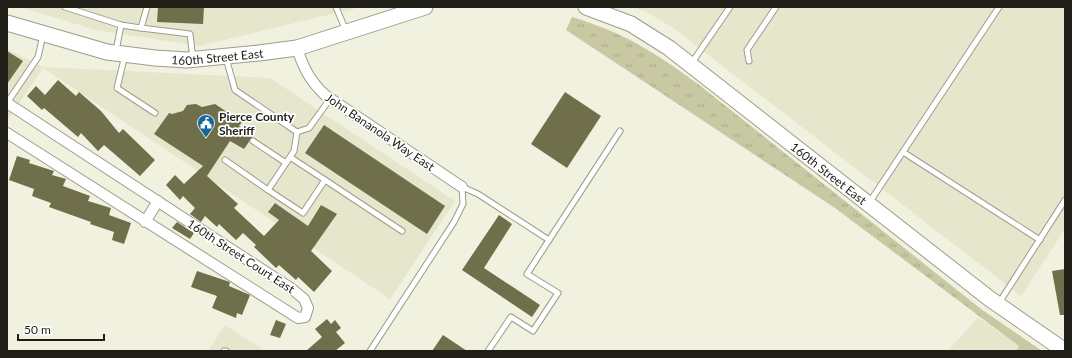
<svg xmlns="http://www.w3.org/2000/svg" width="1072" height="358" font-family="Lato,sans-serif">
<style>
.built{fill:#e5e6cc}
.grass{fill:url(#grass-tufts)}
.building{fill:#706f4b}
.lines{fill:none;stroke-linecap:round;stroke-linejoin:round}
.lane-casing{stroke:#9c9d8c;stroke-width:7}
.street-casing{stroke:#9c9d8c;stroke-width:12}
.secondary-casing{stroke:#9c9d8c;stroke-width:17}
.lane{stroke:#fff;stroke-width:5}
.street{stroke:#fff;stroke-width:10}
.secondary{stroke:#fff;stroke-width:15}
.labels{text-anchor:middle;dominant-baseline:central;stroke-width:3.5;stroke-linejoin:round;paint-order:stroke}
.street-label{font-size:12px;fill:#1f1f18;stroke:#fff}
.poi-label{font-size:12px;font-weight:bold;fill:#1f1f18;stroke:#fff;text-anchor:start}
</style>
<defs>
<pattern id="grass-tufts" width="24" height="20" patternUnits="userSpaceOnUse"><rect width="24" height="20" fill="#c8c8a2"/><path d="M3 7l-1-3M5 7V3M7 7l1-3M15 17l-1-3M17 17v-4M19 17l1-3" fill="none" stroke="#abab8b"/></pattern>
</defs>
<rect width="100%" height="100%" fill="#f0f1df"/>
<g class="built">
<polygon points="20,7 361,7 199,46 96,30"/>
<polygon points="634,7 1065,7 1065,229 1021,296 672,27 648,13"/>
<polygon points="7,49 43,67 270,78 455,201 390,299 43,68 7,121"/>
<polygon points="978,317 1019,346 1016,351 948,351"/>
<polygon points="225,325 265,351 208,351"/>
</g>
<path class="grass" d="M572 17C625 33 654 52 698 84L981 309 1042 351H1016L1019 346 835 208 566 30Z"/>
<g class="building">
<polygon points="158,7 204,7 203,24 157,22"/>
<polygon points="7,51 23,61 7,84"/>
<polygon points="58,80 76,96 79,92 101,111 119,133 123,129 155,160 140,176 104,145 98,151 81,133 78,137 44,108 42,110 27,96 36,86 45,95"/>
<polygon points="565,92 601,116 567,168 531,144"/>
<polygon points="196,104 202,107 215,104 242,122 239,126 253,136 244,149 230,141 207,176 238,204 234,208 264,236 279,220 268,212 275,203 308,226 321,205 337,214 311,251 332,271 314,292 298,277 296,280 279,265 276,268 254,247 256,245 243,233 236,240 219,224 217,227 205,216 201,222 190,214 195,208 183,196 180,200 166,185 175,175 184,184 203,166 154,134 169,113 172,114 183,111 187,105"/>
<polygon points="324,125 445,206 427,234 305,153"/>
<polygon points="17,156 30,160 29,163 54,171 52,175 66,179 63,186 90,196 88,201 111,208 109,215 131,223 124,244 112,240 114,232 90,224 91,222 49,207 51,203 32,196 34,189 9,180"/>
<polygon points="499,215 512,224 484,268 540,305 532,317 462,270"/>
<polygon points="177,222 194,233 190,239 172,228"/>
<polygon points="1065,269 1065,315 1060,315 1052,271"/>
<polygon points="197,271 230,282 229,286 250,295 242,315 237,313 236,318 212,308 217,296 191,287"/>
<polygon points="327,319 331,324 335,320 341,328 336,332 345,343 335,351 306,351 322,337 315,329"/>
<polygon points="276,320 286,324 280,338 270,335"/>
<polygon points="443,335 467,351 432,351"/>
</g>
<g class="lines">
<g class="lane-casing">
<g id="lane">
<polyline points="65,7 121,25 141,28 147,7"/>
<polyline points="336,7 346,31"/>
<polyline points="141,28 190,34 193,59"/>
<polyline points="116,51 121,25"/>
<polyline points="125,55 117,88 155,113"/>
<polyline points="226,58 235,90 297,132 309,128 330,99"/>
<polyline points="749,61 747,50 776,7"/>
<polyline points="691,64 730,7"/>
<polyline points="7,103 38,57 43,35"/>
<polyline points="253,141 286,163"/>
<polyline points="903,152 1040,240"/>
<polyline points="290,157 325,180 303,213 268,190 294,151 297,132"/>
<polyline points="225,160 268,190"/>
<polyline points="325,180 402,231"/>
<polyline points="869,203 999,7"/>
<polyline points="999,303 1065,200"/>
<polyline points="224,351 226,351"/>
<polyline points="370,351 454,222 463,204 462,187 478,194 549,240 620,131"/>
<polyline points="488,351 511,317 533,331 558,293 527,274 549,240"/>
</g>
</g>
<g class="street-casing">
<g id="street">
<path d="M297 48C303 67 310 81 325 95L462 187"/>
<polyline points="7,103 292,289 304,299 308,308 305,317 298,318 7,133"/>
<polyline points="145,222 158,201"/>
</g>
</g>
<g class="secondary-casing">
<g id="secondary">
<path id="s1" d="M586 7 631 24 669 48 990 299 1065 351"/>
<path id="s2" d="M7 23 107 52 155 58 187 60 259 53 297 48 425 7"/>
</g>
</g>
<use href="#lane" class="lane"/>
<use href="#street" class="street"/>
<use href="#secondary" class="secondary"/>
</g>
<defs>
<g id="civic-pin" transform="scale(0.9)"><path d="M0 17L-7.5 6A9.5 9.5 0 1 1 7.5 6Z" fill="#166899" stroke="#fff"/><path d="M-.6-6.5H3V-4.5H.6V-3L4-1V1h2V6H-6V1h2V-1L-.6-3ZM-1.2 2.5V6h2.4V2.5Z" fill="#fff"/></g>
</defs>
<g fill-rule="evenodd">
<use href="#civic-pin" x="206" y="123"/>
</g>
<g class="labels">
<g class="street-label">
<text stroke="none"><textPath href="#s2" startOffset="215">160th Street East</textPath></text>
<text transform="translate(380 132) rotate(34)">John Bananola Way East</text>
<text stroke="none"><textPath href="#s1" startOffset="296">160th Street East</textPath></text>
<text transform="translate(241 256) rotate(33)">160th Street Court East</text>
</g>
<g class="poi-label">
<text x="219" y="116">Pierce County<tspan x="219" dy="14">Sheriff</tspan></text>
</g>
</g>
<rect width="1072" height="358" fill="none" stroke="#1f1f18" stroke-width="16"/>
<path d="M18 334v6h86v-6" fill="none" stroke="#1f1f18" stroke-width="2"/>
<text x="24" y="334" font-size="12" fill="#1f1f18" stroke="#ffffff" stroke-width="3" paint-order="stroke">50 m</text>
</svg>
